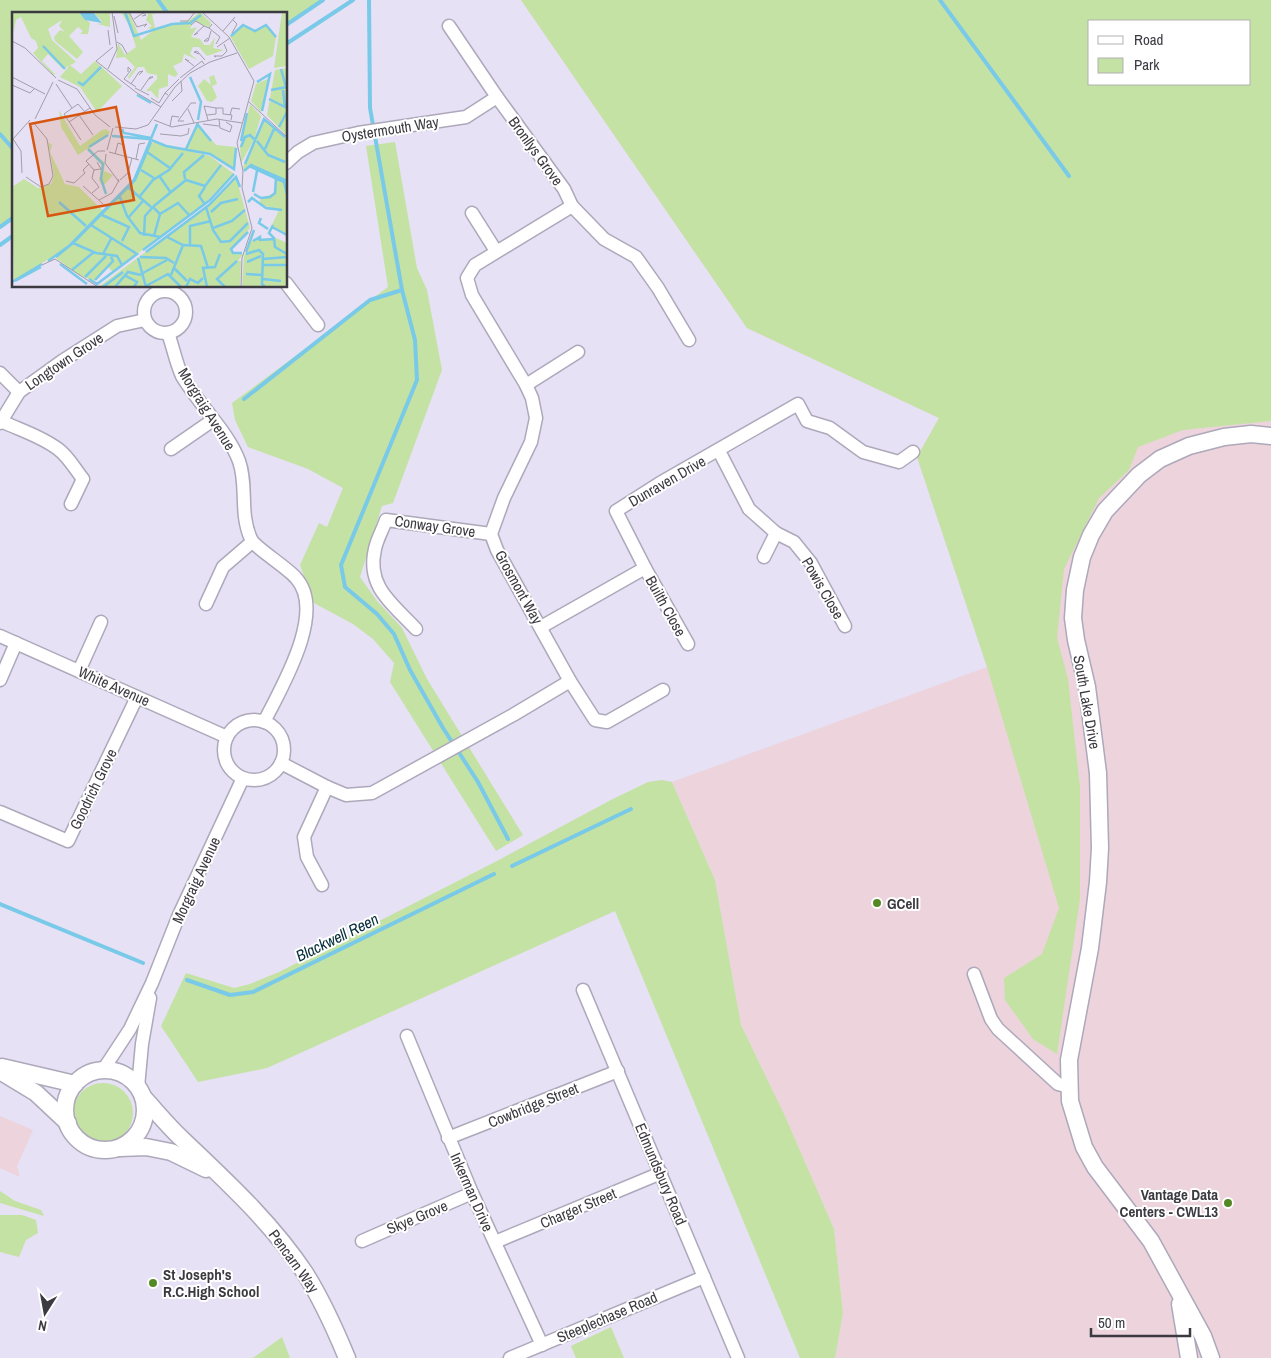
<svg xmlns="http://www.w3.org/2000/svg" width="1271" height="1358" font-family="'Archivo Narrow',sans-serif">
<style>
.commercial{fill:#ecd3dc;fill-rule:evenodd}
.green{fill:#c4e2a3;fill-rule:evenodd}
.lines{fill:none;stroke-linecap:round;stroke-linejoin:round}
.stream{stroke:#79c9e8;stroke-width:4}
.minor-casing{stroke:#ada8ba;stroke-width:15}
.tertiary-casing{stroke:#ada8ba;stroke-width:19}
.minor{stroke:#fff;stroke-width:12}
.tertiary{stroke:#fff;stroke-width:16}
.poi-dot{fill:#528923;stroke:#fff;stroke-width:2}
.labels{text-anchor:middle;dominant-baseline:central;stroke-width:4;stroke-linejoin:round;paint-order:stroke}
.street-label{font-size:15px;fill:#3c3a41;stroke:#fff}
.poi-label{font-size:15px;font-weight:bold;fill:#3c3a41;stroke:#fff;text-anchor:start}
.water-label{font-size:16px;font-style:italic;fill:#062e3b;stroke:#fff}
.inset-river{fill:none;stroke:#79c9e8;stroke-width:2.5}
.inset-road{fill:none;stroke:#a29eac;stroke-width:1}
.view{fill:#d75611;fill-opacity:0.15;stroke:#d75611;stroke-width:2.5}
.inset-edge{fill:none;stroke:#3c3a41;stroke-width:2.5}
</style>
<rect width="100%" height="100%" fill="#e6e1f4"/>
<g class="commercial">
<path d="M521 0H1271V1358H835L843 1313 834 1229 785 1116 741 1025 715 880 672 782 987 667 917 457 939 418 747 328ZM1090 21H1250V84H1090Z"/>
<polygon points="0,1116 33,1130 17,1166 20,1177 0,1168"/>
</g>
<g class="green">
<polygon points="0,0 323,0 286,25 286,14 14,14 14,217 0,227"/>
<path d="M521 0H1271V421L1183 430 1138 447 1129 470 1099 498 1064 569 1057 638 1068 679 1080 787V899L1057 1054 1033 1039 1005 1000 1004 978 1042 954 1059 908 987 667 917 457 939 418 747 328ZM1090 21H1250V84H1090Z"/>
<polygon points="395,142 417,268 427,290 442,370 393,503 382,506 360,577 377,601 402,628 427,679 523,835 496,851 390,682 394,663 373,639 353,624 314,603 300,565 319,523 327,527 343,488 308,469 248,447 235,420 232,403 388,287 366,146"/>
<polygon points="662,780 672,782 715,880 741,1025 785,1116 834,1229 843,1313 835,1358 800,1358 615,911 267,1068 198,1082 161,1026 186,973 234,988 250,984 279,972 497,861 611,800 648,782"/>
<circle cx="103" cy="1113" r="30"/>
<polygon points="0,1191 15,1201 41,1210 44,1216 0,1203"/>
<polygon points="0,1215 22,1215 36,1220 38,1233 26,1240 19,1257 0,1252"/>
<polygon points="611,1327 624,1358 576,1358 571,1346"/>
<polygon points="282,1337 290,1358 253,1358"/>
</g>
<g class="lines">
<g class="stream">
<polyline points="158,0 168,14"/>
<polyline points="369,0 370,108 402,290 415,340 417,380 341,565 345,587 377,614 394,634 410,670 443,728 478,782 508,839"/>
<polyline points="940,0 1069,176"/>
<polyline points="286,25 323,0"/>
<polyline points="286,44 353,0"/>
<polyline points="0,134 14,150"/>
<polyline points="0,227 14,217"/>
<polyline points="0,245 14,235"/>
<polyline points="244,399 370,300 402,290"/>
<polyline points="512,866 631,809"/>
<polyline points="0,904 143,963"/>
<polyline points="187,980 230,995 253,992 494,874"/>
</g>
<g class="minor-casing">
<g id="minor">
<polyline points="449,26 497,97 564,189 572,206 604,239 636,257 658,288 689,340"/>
<polyline points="286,163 298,152 313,143 358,133 466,117 497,97"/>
<polyline points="572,206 475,265 467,278 472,295 526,385 532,398 536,418 531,442 504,498 491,534 497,550 570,681 595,720 607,722 663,690"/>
<polyline points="472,213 496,251"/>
<polyline points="286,283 318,325"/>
<circle cx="165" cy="312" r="21"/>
<path d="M168 333C173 347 176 363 182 376 186 383 191 389 195 395 210 416 230 437 239 461 248 486 239 513 251 539 255 548 287 567 296 578 327 612 281 688 264 722"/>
<polyline points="0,373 19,392"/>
<polyline points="526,385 578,352"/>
<path d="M1 421C20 430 41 436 58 449 68 456 75 469 83 479L71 504"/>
<polyline points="0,423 19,392 62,361 117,326 145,320"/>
<polyline points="171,449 213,420"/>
<polyline points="719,451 749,509 776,533 764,557"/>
<polyline points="776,533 794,542 811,563 845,626"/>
<polyline points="645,568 688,644"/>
<polyline points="206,604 223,567 252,542"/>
<polyline points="541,627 645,568 616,511 660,483 798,404 807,421 830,428 863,452 899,462 913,452"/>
<path d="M416 629C393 604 366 587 375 549 377 539 383 529 386 520L491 534"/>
<polyline points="0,636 227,737"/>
<polyline points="79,671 101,622"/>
<polyline points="0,680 16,643"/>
<circle cx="254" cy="750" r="30"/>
<polyline points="281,763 327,787 346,795 372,793 513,715 570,681"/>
<polyline points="0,812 68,841 137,697"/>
<polyline points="322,885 307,857 304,837 327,787"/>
<polyline points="974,974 991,1019 998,1029 1058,1084 1069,1087"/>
<polyline points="583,990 738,1358"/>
<polyline points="407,1036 472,1193 542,1345"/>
<polyline points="103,1070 130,1029 152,983 179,915 243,778"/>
<polyline points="138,1087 142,1044 150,998"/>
<polyline points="448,1138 618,1071"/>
<polyline points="362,1241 472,1193"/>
<polyline points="495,1242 661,1173"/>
<polyline points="510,1358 704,1277"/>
</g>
</g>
<g class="tertiary-casing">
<g id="tertiary">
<polyline points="2,1067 75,1084"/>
<circle cx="105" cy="1110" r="40"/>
<polyline points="0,1071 36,1093 68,1123"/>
<path d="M143 1097C156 1111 168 1126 182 1139 226 1181 271 1222 305 1273 322 1300 335 1329 347 1358"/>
<polyline points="120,1148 146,1147 171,1152 206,1169"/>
<polyline points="1180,1304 1189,1358"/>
<polyline points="1211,1358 1203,1336 1151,1241 1095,1167 1084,1147 1070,1101 1069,1060 1090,948 1098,882 1100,848 1098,773 1087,687 1076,640 1073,618 1075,590 1082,557 1091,535 1105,511 1139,475 1160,459 1189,446 1224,437 1251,434 1271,436"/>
</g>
</g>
<use href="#minor" class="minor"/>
<use href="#tertiary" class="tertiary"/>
</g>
<g class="poi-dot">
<circle cx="877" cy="903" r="5"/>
<circle cx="1228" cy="1203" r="5"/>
<circle cx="153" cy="1283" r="5"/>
</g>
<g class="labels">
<g class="street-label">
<text transform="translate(390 129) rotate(-9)">Oystermouth Way</text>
<text transform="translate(536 151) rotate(54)">Bronllys Grove</text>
<text transform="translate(64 361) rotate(-34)">Longtown Grove</text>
<text transform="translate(207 409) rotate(58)">Morgraig Avenue</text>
<text transform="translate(667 481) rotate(-30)">Dunraven Drive</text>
<text transform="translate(435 526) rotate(8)">Conway Grove</text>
<text transform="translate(519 587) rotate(61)">Grosmont Way</text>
<text transform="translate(823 588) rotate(60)">Powis Close</text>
<text transform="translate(666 606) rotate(61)">Builth Close</text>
<text transform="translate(114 686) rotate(24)">White Avenue</text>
<text transform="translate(1087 702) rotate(80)">South Lake Drive</text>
<text transform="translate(93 789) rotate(-64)">Goodrich Grove</text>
<text transform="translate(196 880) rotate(-65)">Morgraig Avenue</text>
<text transform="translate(533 1105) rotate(-22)">Cowbridge Street</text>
<text transform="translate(661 1174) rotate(67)">Edmundsbury Road</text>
<text transform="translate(472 1192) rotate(66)">Inkerman Drive</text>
<text transform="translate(578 1208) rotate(-23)">Charger Street</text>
<text transform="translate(417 1217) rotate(-23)">Skye Grove</text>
<text transform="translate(294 1261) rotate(54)">Pencarn Way</text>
<text transform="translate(607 1317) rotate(-23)">Steeplechase Road</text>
</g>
<g class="poi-label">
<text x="887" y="903">GCell</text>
<text x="1218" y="1194" text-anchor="end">Vantage Data<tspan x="1218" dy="17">Centers - CWL13</tspan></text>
<text x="163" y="1274">St Joseph's<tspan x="163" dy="17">R.C.High School</tspan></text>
</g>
<g class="water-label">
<text transform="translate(337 937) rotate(-26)">Blackwell Reen</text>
</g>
</g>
<g transform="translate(12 12)">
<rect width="275" height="275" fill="#e6e1f4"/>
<path d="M0 0H67L78 11 76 22H68L71 19 66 15 57 24 71 40 65 47 43 29 42 25 48 18 53 20 47 14 50 8 36 17 40 28 64 50 51 57 36 42 30 49 43 62 50 59 41 63 21 41 26 36 24 29 19 26 9 5 4 8 0 26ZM81 0H98V15L85 12 90 11 89 8ZM109 0H117L129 28 142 18 136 16 140 14 134 8 137 0H150L140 2 143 16 178 8 188 0 199 11 197 15 181 9 178 17 185 15 179 25 188 27 192 33H198L203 25 201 36 212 38 195 44 187 35H181L178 42 186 48 172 42 170 50 161 54 166 62 163 65 156 62V74L147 77 146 87 139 79H134L145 67V63L135 61 132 55H126L117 67 116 65 123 55 113 45 104 46 106 31 113 43 124 35 117 13ZM270 0H275V54L262 56ZM231 13 243 19 254 13 264 25 261 44 237 57 218 24ZM83 49 110 74 85 100 68 75 48 65 58 53 69 62ZM275 56V124L255 103 263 58ZM202 63 205 72 200 74 205 85 200 90 195 89 186 74 192 67 199 73 197 65ZM256 67 249 100 239 89 244 72ZM238 92 249 104 242 128 229 151 228 135ZM47 98 68 134 90 118 94 117 98 120 96 124 77 136 93 151 92 159 101 163 92 173 95 182 87 168 90 153 75 137 66 143 49 115ZM253 107 275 126V223L259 215 267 198 247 192 249 186 263 181 264 166 237 155 232 159 231 155ZM186 112 204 133 224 135 223 157 198 141 174 138ZM36 130 40 133 38 140 53 172 67 175 91 199 50 239 2 268 0 175 12 167 26 176 39 172 42 163ZM139 130 198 144 222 162 192 192 101 260 96 255 82 269 67 263 44 246 123 168ZM224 165 238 216 219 237 222 241 231 242 226 249H229L228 275 88 274 194 195ZM248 225 249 228 264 226 275 231V275H230L232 244 239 229Z" fill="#c4e2a3"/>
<path d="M67 0H81L90 11 73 8Z" fill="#79c9e8"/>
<path class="inset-river" d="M113 0 122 24 160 12 178 11 189 3M219 24 231 13 243 19 254 13 264 25M31 34 53 57M269 57 274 75M178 65 189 90 186 108M66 70 71 73 89 55M245 70 258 62 250 99M259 78 275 75M271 78 273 95M125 83 139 91M257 87 275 96M186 113 199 129M267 115 275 100M110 117 112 121 139 126M100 124 137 127 154 134 198 142 222 157 224 136M229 129 235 101M245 129 256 143 273 150M77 135 96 123M229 135 233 125 238 123 242 127M76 137 91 152 89 167 94 182M174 137 186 111M253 137 262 117M135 140 158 156M233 152 252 107 273 125M237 154 272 170 275 182M129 158 142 166M232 159 239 153 275 169M148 165 159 181M173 167 172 160 192 143M117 176 139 195M241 180 245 159M242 182 249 186 258 185 263 181 264 166M128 184 141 168 157 158 171 141M108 185 115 204 128 221 148 225M47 190 74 214M236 190 240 186 254 196 270 198M192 191 187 184 193 175M194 195 201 218 209 230 218 229 236 211M199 200 209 191 226 187M148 202 166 191 177 203M90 203 117 215 110 229M116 206 131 189M249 206 247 211 256 217M261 213 257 221 262 226 263 235 275 242M260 215 275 223M201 216 220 209 233 198M132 224 133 204 142 194 174 168 193 174 209 153M142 224 148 202 142 196M155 225 171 233 189 234 196 256M241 229 248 225V228L262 227M62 230 123 168 139 130M178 233V214L199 209M131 238 198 188 222 162M134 240 197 193 224 165 228 175M234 240 242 218M230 241H221L219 237 236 220M91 242 100 225M234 242 247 238 251 242 250 272 253 275M44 245 61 231 84 241 105 244 110 253M128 245 154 246 162 251M126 246 134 275M251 247 275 245M36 249 57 234 122 168 145 112M235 250 249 244M48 252 75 272M251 253H275M162 256 175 269M60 258 82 240M129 262 155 248M234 262 250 263M159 263 171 233M114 264 125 270 122 275M73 265 94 244M77 267 85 272 125 242 79 213M251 267 269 269M83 268 101 249 99 245M3 269 29 255M0 270 30 252M134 274 156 262 169 275M91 275 111 260M103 275 116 260 129 263M174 275 178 267 186 271 191 266M195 275 191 256 203 255 208 242M213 275 205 267 225 249"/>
<path class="inset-road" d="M117 0 125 15 135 12 132 15M190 0 217 25 242 69 225 131 231 159 230 176 240 216 230 246 229 275M102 4 106 21M122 7 131 1 134 3 130 4M168 9H176L183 0M200 12 197 16 208 25 204 32M179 13 184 9 192 14M96 18 98 33M211 19 223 5M186 21 182 23 192 14 197 16M220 21 225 12 221 8M196 26 192 29H196L199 19M0 29 13 36 44 66M105 30 110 33 115 42M101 35 84 49 125 81 149 95M205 35 218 26M187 42 182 40 185 39 193 48M204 45 202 44H210L215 39 212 32M177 49 173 47 182 54M96 57 105 37 100 0M116 60V55L119 58 112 67 124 75M0 65 33 82M168 66 190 49 192 52M46 68 65 77 83 103 98 115M44 72 60 96M119 72 127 60 131 59 127 63M0 73 18 81 22 77M123 76 137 83M129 78 138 65H141L137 67M153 81 167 67M139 86 147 91 153 81 156 83M160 89 170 79 169 69M237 90 275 125M204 96H211V102L220 103 219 108M176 97 182 111M67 103 81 123M195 103 204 102V96L192 94 196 108M218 103 220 96 228 97M23 107 41 70M207 107 208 116 218 120 220 114 214 110M142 108 160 115 205 107 230 111M172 109H166L179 91H184M57 110 78 96M191 112 207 114M158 114 160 104 167 105M103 115 124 117 136 113 163 75 178 61 198 50 225 41M148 122 169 124 176 122 177 116M69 128 52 102 66 92 73 100M95 138 101 116M97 140 127 148M94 142 93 151 107 170 106 167M103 142 106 131 112 133M124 147 127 132 133 131M74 149 82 158 80 166 87 175 80 181M74 149 86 139H93M82 158 89 157 85 150M10 161 9 139 1 127 18 108M14 165 29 175 37 172 41 164 35 127 21 110M108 168 116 161 120 146M54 169 62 171 73 161 71 158 77 152M71 174 91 192M87 188 100 181 106 170M30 253 43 247 86 275"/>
<path class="view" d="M104 95 122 188 36 204 18 112Z"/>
<rect width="275" height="275" class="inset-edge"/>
</g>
<rect x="1088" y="20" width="162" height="65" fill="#ffffff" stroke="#b1b0b3"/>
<rect x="1098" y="36" width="25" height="8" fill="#ffffff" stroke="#b1b0b3"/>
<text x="1134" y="45" font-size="15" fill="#3c3a41">Road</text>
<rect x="1098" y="58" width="25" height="15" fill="#c4e2a3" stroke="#b1b0b3"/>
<text x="1134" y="70" font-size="15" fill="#3c3a41">Park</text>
<g transform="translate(45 1313) rotate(191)" stroke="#ffffff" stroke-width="4" paint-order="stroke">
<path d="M0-4L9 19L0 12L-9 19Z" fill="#3c3a41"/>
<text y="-8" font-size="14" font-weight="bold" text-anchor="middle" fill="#3c3a41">N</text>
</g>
<path d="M1091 1328v8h99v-8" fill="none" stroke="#3c3a41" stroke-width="2.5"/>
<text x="1098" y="1328" font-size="15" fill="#3c3a41" stroke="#ffffff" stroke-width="4" paint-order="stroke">50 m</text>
</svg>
